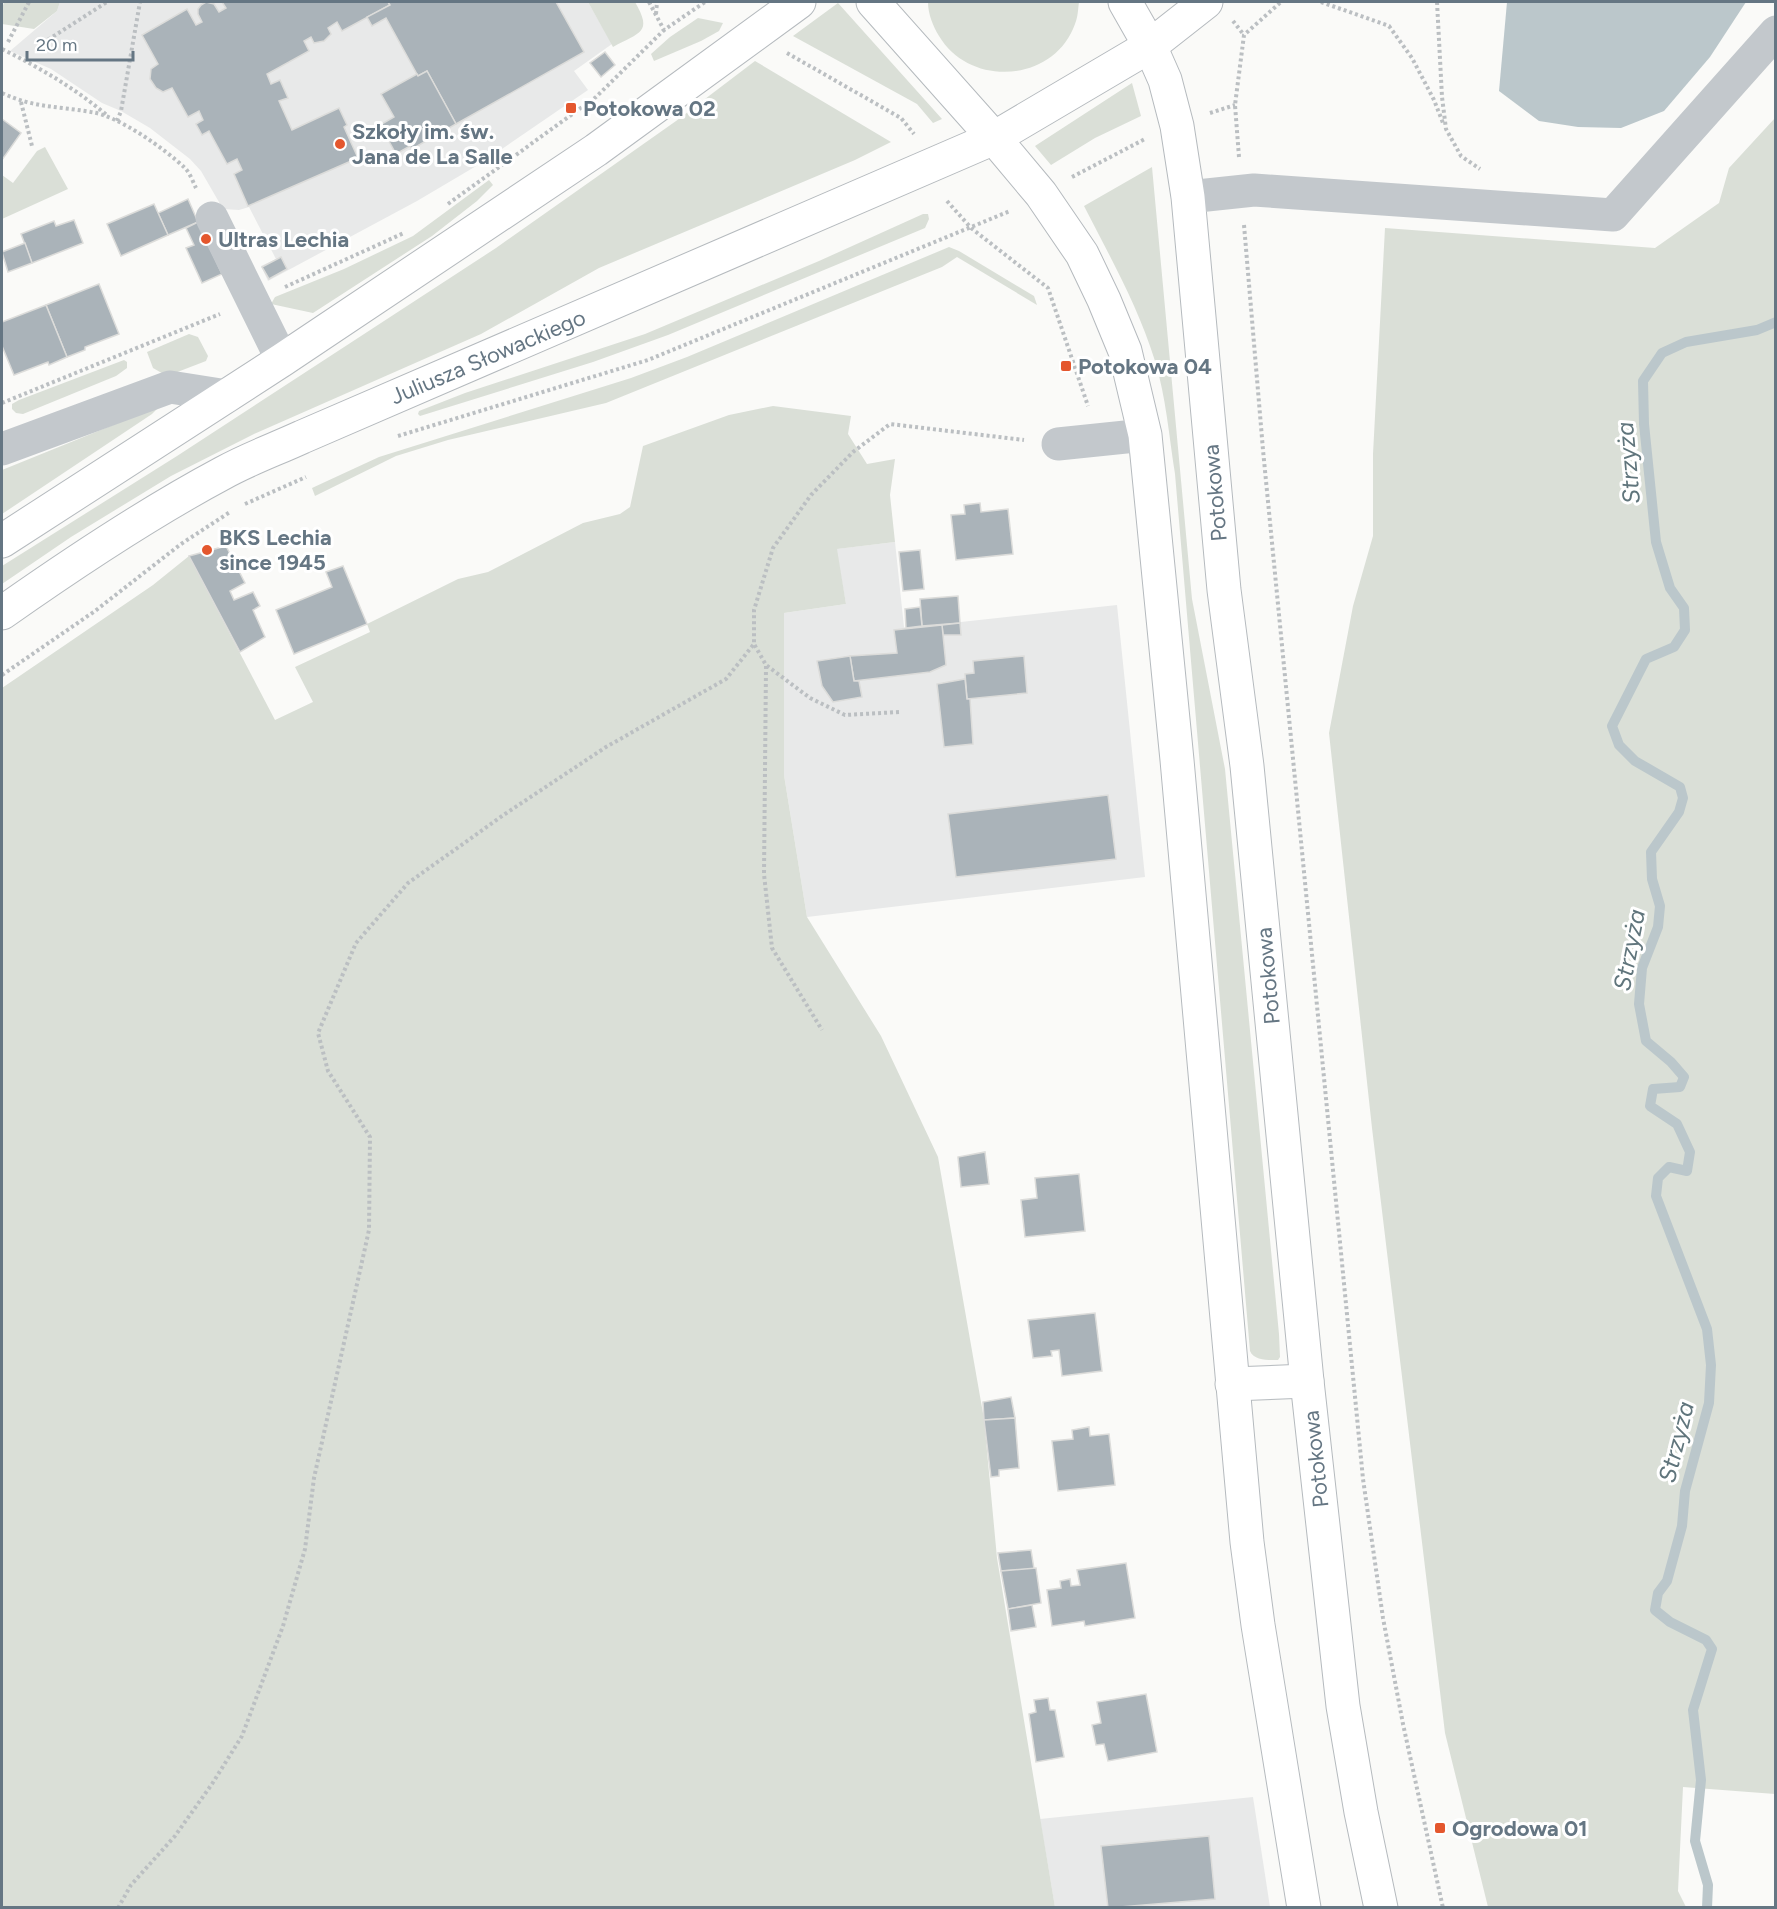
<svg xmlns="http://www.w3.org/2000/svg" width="1777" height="1909" font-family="Figtree,sans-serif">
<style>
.built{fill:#e8e9e9}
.green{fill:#dadfd7}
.water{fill:#bbc7cb}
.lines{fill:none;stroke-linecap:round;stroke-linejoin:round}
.stream{stroke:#bbc7cb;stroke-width:10}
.building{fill:#aab3b9;stroke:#dcdcda;stroke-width:1.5}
.major-casing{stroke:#b5babe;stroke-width:35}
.path{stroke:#bbbfc2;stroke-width:4;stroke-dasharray:3 3;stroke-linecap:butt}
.minor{stroke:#c3c8cc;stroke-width:33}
.major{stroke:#fff;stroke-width:33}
.poi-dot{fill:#e4572e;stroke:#fff;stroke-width:2}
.labels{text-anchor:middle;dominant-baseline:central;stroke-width:6;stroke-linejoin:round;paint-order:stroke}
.poi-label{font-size:22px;font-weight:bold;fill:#657683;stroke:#fff;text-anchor:start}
.street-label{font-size:22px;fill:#657683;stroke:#fff}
.water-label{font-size:24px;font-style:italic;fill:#60757c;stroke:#fff}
</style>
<rect width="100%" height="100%" fill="#fafaf8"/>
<g class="built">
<polygon points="60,2 588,2 612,44 574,71 588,90 483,162 417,201 268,281 261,266 276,259 249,207 239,210 223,209 201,171 190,159 150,128 121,111 102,103 51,69 10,51 57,11"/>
<polygon points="895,542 904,627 906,628 1117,605 1145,877 807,917 784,775 784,613 846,604 836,549"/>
<polygon points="1253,1797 1270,1907 1055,1907 1040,1819"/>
</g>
<g class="green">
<polygon points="4,2 60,2 57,11 34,29 2,24 2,9"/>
<path d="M588 2H635C653 33 640 32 613 47Z"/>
<path d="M928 2H1079C1078 9 1078 17 1075 24 1054 83 970 88 939 36 933 26 928 14 928 2Z"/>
<polygon points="838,3 942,119 933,123 917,104 793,36"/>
<polygon points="698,18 723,23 719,31 701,41 654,61 651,54 670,37"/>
<polygon points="755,61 891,142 855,160 599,268 481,334 254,434 171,476 71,537 2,584 2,566 177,456 496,248 676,121"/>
<polygon points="1132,83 1141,116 1095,138 1051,165 1035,146"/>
<polygon points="1775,118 1775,1794 1683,1787 1678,1891 1686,1907 1488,1907 1445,1733 1372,1128 1329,733 1353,606 1373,536 1373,454 1385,228 1655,248 1719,203 1729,168"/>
<polygon points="45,147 68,189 2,219 2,175 13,183 37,151"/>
<path d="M1152 167 1192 599 1225 769 1279 1334 1280 1357 1278 1360C1269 1360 1254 1361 1250 1351L1175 474C1169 436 1166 397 1155 361 1138 306 1110 257 1084 206Z"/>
<polygon points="489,180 493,185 477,201 432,236 313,313 271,304 275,297 344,269 413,236"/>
<polygon points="923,214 928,214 929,219 925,228 668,335 593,362 420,416 418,414 419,411 465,393 645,334 819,261"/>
<polygon points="949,247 959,251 1034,296 1037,305 957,257 942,267 606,403 448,440 396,456 315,496 312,488 379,457 631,378 687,357"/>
<polygon points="189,334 198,337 208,356 206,361 167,376 153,368 147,352"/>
<polygon points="124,360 127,362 127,368 116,376 23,414 16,413 12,409 12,404 19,400"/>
<polygon points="160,406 152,414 2,514 2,470"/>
<polygon points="773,406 851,416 848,434 867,464 895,459 890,495 895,542 837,549 846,604 784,613 784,775 807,917 881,1036 938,1157 984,1419 997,1558 1055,1907 2,1908 2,688 153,585 189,556 275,720 313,702 295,667 370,632 367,624 458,579 488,572 583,523 620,514 630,507 643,446 729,415"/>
</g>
<polygon class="water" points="1507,2 1746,2 1710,57 1664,111 1621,128 1578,127 1539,121 1499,91"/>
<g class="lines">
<polyline class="stream" points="1707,1908 1708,1885 1695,1841 1701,1780 1693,1710 1712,1649 1706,1640 1670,1622 1655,1610 1658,1593 1667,1581 1682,1526 1685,1491 1709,1403 1711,1365 1707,1329 1656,1196 1658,1178 1669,1167 1687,1171 1690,1152 1677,1124 1650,1106 1653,1089 1680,1087 1684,1077 1671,1062 1646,1041 1639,1004 1642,968 1658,927 1660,906 1652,879 1651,852 1679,812 1683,798 1680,787 1635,761 1619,745 1612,726 1646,659 1674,647 1685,630 1684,608 1670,588 1656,542 1644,424 1643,381 1662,353 1686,342 1757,330 1776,322"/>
</g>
<g class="building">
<polygon points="206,2 214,4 219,12 226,8 222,2 388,2 390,5 342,31 337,22 328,28 331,34 324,41 314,43 311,37 304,41 309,51 267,74 271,84 280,80 288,98 279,101 292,130 339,108 347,125 344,127 358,158 248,206 234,174 242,170 237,159 227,164 209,131 202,135 196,124 203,120 199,111 188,117 172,88 163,92 156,88 150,79 151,69 158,64 142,35 187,9 196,25 202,22 198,14 198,9 201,5"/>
<polygon points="388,2 556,2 584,52 456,124 427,71 418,76 386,18 372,26 367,17 390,5"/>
<polygon points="605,52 615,65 601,77 590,63"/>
<polygon points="427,71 456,124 412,149 410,146 396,154 380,125 394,117 381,94 417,74 418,76"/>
<polygon points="2,119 21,133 2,160"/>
<polygon points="188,199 198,222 168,235 158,213"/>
<polygon points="154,204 168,235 121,256 107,224"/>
<polygon points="74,220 83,243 32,263 21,234 54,221 56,226"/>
<polygon points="198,222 222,274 202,283 186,248 194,245 186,228"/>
<polygon points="25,243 32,263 8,272 2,252"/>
<polygon points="281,257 287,269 269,279 262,267"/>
<polygon points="99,284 119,334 85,347 85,350 67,357 46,305"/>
<polygon points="46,305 67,357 49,365 48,362 14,375 2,346 2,322"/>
<polygon points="980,503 981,512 1008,509 1013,554 956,560 951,515 965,514 964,505"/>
<polygon points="226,546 245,583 230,591 234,600 253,592 260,606 253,610 265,637 240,652 189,556"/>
<polygon points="920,550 924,589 903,591 899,552"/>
<polygon points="343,566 367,624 294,654 276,610 332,587 326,572"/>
<polygon points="958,596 960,623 922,626 920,599"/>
<polygon points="920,607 922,626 906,628 905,609"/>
<polygon points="960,623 961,635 943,635 942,625"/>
<polygon points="942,625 946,665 930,672 854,681 850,656 897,653 894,630"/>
<polygon points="850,656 854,681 859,681 862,697 833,702 822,686 817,661"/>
<polygon points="1024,656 1027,693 967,699 965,674 974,673 973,661"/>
<polygon points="965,679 967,699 970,699 973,744 944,747 937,684"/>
<polygon points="1108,795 1116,859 956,877 948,814"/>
<polygon points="985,1152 989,1184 961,1187 958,1157"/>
<polygon points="1079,1174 1085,1231 1025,1237 1021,1200 1037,1198 1035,1178"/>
<polygon points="1095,1313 1102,1371 1062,1376 1059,1350 1051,1351 1052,1356 1033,1358 1028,1320"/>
<polygon points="1011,1397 1015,1418 984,1420 983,1402"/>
<polygon points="1015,1418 1019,1468 999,1470 999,1476 991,1477 984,1420"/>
<polygon points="1089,1427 1090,1436 1109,1434 1115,1485 1058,1491 1052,1441 1073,1439 1072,1430"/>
<polygon points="1031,1550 1034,1569 1001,1571 998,1553"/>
<polygon points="1126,1563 1135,1618 1085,1626 1084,1621 1052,1626 1047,1590 1061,1588 1060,1581 1070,1579 1071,1586 1080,1585 1077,1570"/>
<polygon points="1036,1568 1041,1603 1008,1609 1001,1571"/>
<polygon points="1032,1605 1036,1627 1011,1631 1008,1609"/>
<polygon points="1146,1694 1157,1752 1108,1761 1104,1744 1096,1745 1092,1725 1101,1723 1097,1702"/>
<polygon points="1048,1698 1050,1710 1055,1710 1064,1757 1036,1762 1029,1714 1036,1712 1034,1700"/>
<polygon points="1209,1836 1215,1899 1108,1908 1101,1846"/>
</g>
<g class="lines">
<g class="major-casing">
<g id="major">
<polyline points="873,2 994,138 1041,194 1082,254 1104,300 1125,351 1145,435 1177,760 1247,1542 1258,1625 1304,1908"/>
<polyline points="1125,2 1150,46 1165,80 1177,126 1188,197 1224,590 1247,766 1307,1381 1343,1706 1361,1812 1381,1908"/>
<polyline points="2,541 282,360 596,150 799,2"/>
<path d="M2 613C73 563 146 514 223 473 248 459 276 449 302 437L994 138 1150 46 1206 2"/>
<polyline points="1232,1384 1307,1381"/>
</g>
</g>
<g class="path">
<polyline points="649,2 664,30 705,2"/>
<polyline points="1321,2 1389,26 1412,58 1434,100 1443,123"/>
<polyline points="1437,2 1442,97 1446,129 1461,156 1480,169"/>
<polyline points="656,14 657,2"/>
<polyline points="1233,21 1244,35"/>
<polyline points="8,42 29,2"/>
<polyline points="43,43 107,2"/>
<path d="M2 49C42 69 73 87 108 116"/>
<polyline points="787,53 901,118 914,134"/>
<path d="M2 93C34 108 57 106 91 112 119 116 165 149 185 168 190 173 193 182 196 188"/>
<polyline points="21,102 32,146"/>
<polyline points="1210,113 1235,105"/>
<polyline points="117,121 121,111 140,2"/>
<polyline points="1239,157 1235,105 1244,35 1281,2"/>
<polyline points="1072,177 1145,139"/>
<polyline points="947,201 971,228 1048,288 1088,406"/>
<polyline points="448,204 596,97 664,30"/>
<polyline points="1244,225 1263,450 1363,1479 1383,1618 1403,1724 1443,1908"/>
<polyline points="285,287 404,233"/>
<polyline points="2,403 220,314"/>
<polyline points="398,436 648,360 1010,211"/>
<polyline points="245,504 306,477"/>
<polyline points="766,666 764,874 772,948 822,1030"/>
<polyline points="2,675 95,611 181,544 230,512"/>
<polyline points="899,712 845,715 810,698 766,665 754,644 754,610 773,548 811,495 853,452 890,424 1024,440"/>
<polyline points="118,1908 131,1885 175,1836 212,1784 242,1736 283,1626 305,1549 314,1478 369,1230 370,1137 328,1071 318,1033 356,943 408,883 505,814 606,747 726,679 754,644"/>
</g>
<g class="minor">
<polyline points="1188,197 1254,190 1613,215 1776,32"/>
<polyline points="212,218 282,360"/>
<polyline points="1058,444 1145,435"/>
<polyline points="2,449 170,387 227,396"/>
</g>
<use href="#major" class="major"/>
</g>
<g class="poi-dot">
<rect x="565" y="102" width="12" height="12" rx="3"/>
<circle cx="340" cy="144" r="6"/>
<circle cx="206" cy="239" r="6"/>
<rect x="1060" y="360" width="12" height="12" rx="3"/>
<circle cx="207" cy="550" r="6"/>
<rect x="1434" y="1822" width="12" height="12" rx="3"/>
</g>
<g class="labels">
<g class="poi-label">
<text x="583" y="108">Potokowa 02</text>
<text x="352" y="131">Szkoły im. św.<tspan x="352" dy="25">Jana de La Salle</tspan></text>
<text x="218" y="239">Ultras Lechia</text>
<text x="1078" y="366">Potokowa 04</text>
<text x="219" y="537">BKS Lechia<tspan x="219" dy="25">since 1945</tspan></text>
<text x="1452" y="1828">Ogrodowa 01</text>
</g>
<g class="street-label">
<text transform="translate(488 357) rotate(-23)">Juliusza Słowackiego</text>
<text transform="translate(1215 493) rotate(-95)">Potokowa</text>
<text transform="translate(1268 976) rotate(-95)">Potokowa</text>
<text transform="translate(1316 1459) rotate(-96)">Potokowa</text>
</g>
<g class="water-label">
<text transform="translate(1628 463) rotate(-95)">Strzyża</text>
<text transform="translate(1629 950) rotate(-79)">Strzyża</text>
<text transform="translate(1676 1442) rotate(-76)">Strzyża</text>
</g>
</g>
<rect width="1777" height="1909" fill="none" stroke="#657683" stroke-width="6"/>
<path d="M27 51v9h106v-9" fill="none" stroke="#657683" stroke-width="3"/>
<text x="36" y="51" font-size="18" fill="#657683" stroke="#ffffff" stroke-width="4.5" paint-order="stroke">20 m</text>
</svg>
